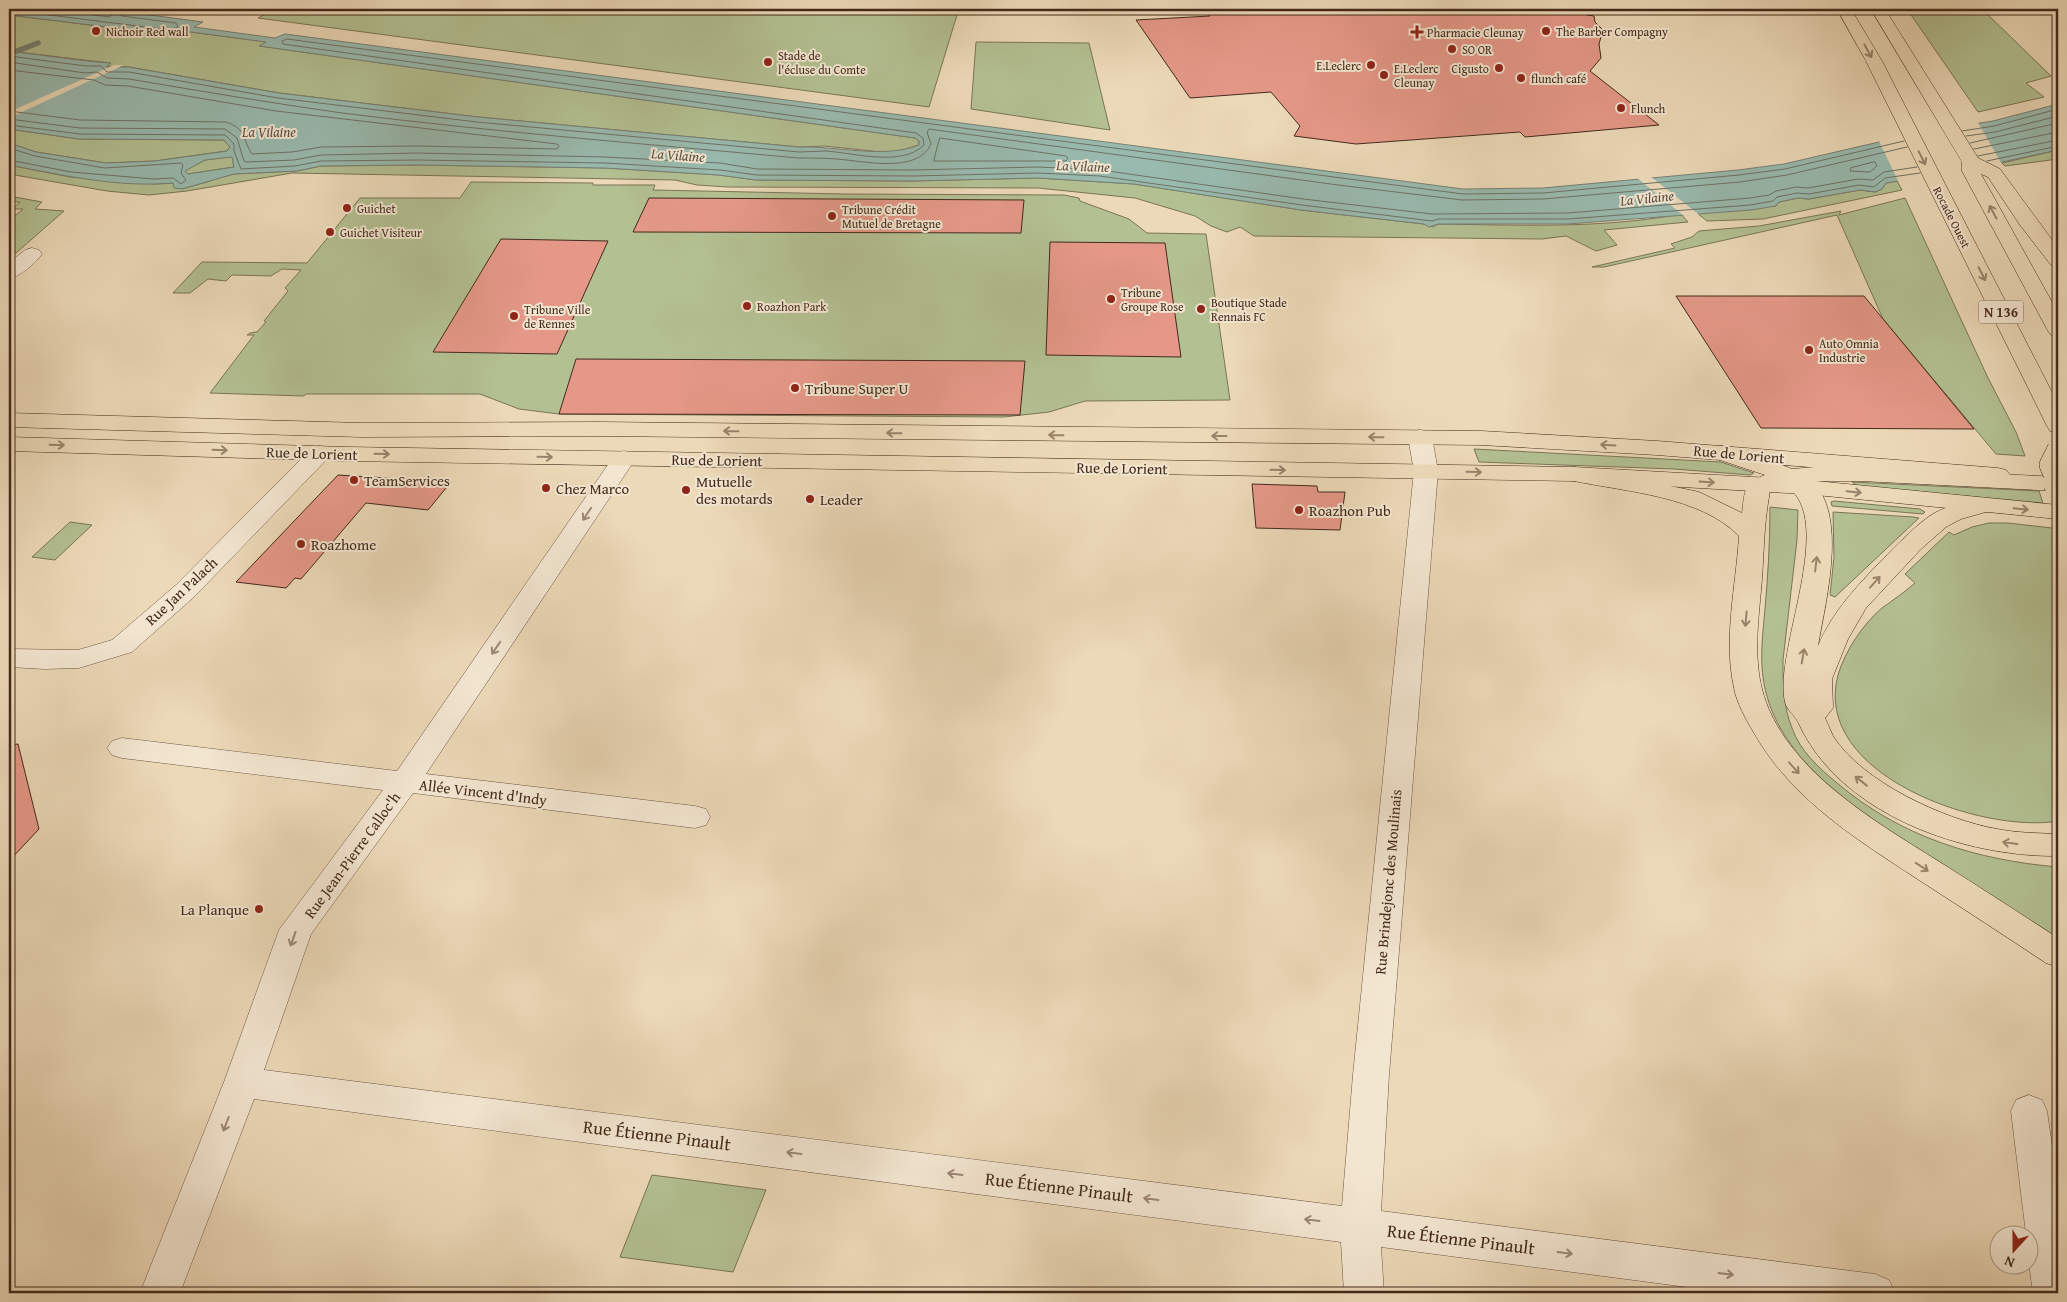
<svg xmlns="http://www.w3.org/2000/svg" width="2067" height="1302" font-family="'Gentium Book Plus',serif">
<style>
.green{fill:#b3c092;stroke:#7b7556}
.water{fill:#99baaf;stroke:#778074;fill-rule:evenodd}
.pier{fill:#ecd9b8}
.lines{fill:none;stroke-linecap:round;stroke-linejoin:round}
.shore{stroke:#6e7265;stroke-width:1}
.stream{stroke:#778074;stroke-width:5.5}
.building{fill:#e59888;stroke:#432a1b}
.minor-casing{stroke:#6d5642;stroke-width:1}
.major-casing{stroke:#432a1b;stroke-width:1}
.highway-casing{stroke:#432a1b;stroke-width:1}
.minor{fill:#f3e6d1;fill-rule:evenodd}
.major{fill:#ecd9b8;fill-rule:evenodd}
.highway{fill:#ecd9b8;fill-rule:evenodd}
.highway-bridge-far1-casing{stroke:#432a1b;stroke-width:22;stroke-linecap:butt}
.highway-bridge-casing{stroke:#432a1b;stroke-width:29;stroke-linecap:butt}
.highway-bridge-far1{stroke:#ecd9b8;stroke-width:21}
.highway-bridge{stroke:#ecd9b8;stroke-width:28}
.oneway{stroke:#98826a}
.oneway2{stroke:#9b8876}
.poi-dot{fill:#8f2418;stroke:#f3e6d1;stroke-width:2}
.labels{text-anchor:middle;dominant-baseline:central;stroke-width:4;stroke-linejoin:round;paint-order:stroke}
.far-poi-label{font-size:12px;fill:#432a1b;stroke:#f3e6d1;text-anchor:start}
.far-street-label{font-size:12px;fill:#432a1b;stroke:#f3e6d1}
.far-water-label{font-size:14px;font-style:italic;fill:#584e40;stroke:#f3e6d1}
.shield{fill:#f3e6d1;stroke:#786252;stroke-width:1}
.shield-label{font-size:14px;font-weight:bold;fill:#432a1b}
.poi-label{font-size:15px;fill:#432a1b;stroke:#f3e6d1;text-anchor:start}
.street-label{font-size:15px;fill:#432a1b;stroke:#f3e6d1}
.near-street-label{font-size:18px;fill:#432a1b;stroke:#f3e6d1}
</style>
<rect width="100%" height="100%" fill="#ecd9b8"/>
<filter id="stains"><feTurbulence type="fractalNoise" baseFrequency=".004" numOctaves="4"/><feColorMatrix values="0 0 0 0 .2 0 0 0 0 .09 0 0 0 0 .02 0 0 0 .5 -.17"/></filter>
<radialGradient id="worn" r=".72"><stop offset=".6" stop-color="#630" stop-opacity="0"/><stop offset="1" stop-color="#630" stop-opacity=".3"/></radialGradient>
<g class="green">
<polygon points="275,9 964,9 957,15 929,107 258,18"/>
<polygon points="1907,9 1982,9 2051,76 2026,83 2044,97 1978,112"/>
<polygon points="9,15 172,35 183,31 267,42 260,46 915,138 919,141 919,145 900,151 881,152 824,146 799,147 478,117 279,93 129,67 105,66 110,63 9,51"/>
<polygon points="976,42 1089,43 1110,130 971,109"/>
<polygon points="9,129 79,139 224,140 230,147 227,151 155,161 106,163 36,152 9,143"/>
<polygon points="2058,150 2058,159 2005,166 2002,163"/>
<polygon points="232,156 234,167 188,174 184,171 205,160"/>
<path d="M9 165 70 177 154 184 173 183 182 189 210 181 209 180 234 174 297 171 321 166 417 165 605 168 719 175 756 180 913 181 1038 178 1134 184 1301 210 1424 224 1433 227 1438 224C1518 225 1601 229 1681 214L1688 222 1604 230 1617 245 1596 251 1566 236 1542 239 1254 236 1240 227 1227 232 1211 226 1195 216 1135 198 1038 188 728 187 697 185 675 180 292 173 187 191 149 195 107 191 9 174Z"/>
<polygon points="1897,181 1902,190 1763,219 1707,221 1697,213 1776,206 1779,202 1798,198 1809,199 1860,190 1875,192 1882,189 1886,183"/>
<polygon points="471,182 593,183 593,185 655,185 653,190 845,194 1064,195 1079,198 1080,201 1129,219 1147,233 1206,234 1230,400 1085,401 1049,412 1004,417 559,414 519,409 480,394 306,394 304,396 210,393 254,335 247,335 250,333 257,332 266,322 264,321 288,291 285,288 301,270 282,269 271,276 232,275 226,281 208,279 190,293 173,293 202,262 307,263 360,198 460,198"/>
<polygon points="9,196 42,202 35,209 64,211 16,253 9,252 9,221 23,209 12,209 20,202 9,202"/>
<polygon points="1905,198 1988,378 2016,432 2025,456 1996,454 1883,319 1837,215 1604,267 1592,267 1675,248 1671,244 1692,237 1699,231 1759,226 1841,211 1839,215"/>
<polygon points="1474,449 1721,462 1754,473 1750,475 1674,469 1479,462"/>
<polygon points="1852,482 2039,491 2043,503 1857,486"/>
<polygon points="1834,501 1920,509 1925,512 1923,514 1832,506 1831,502"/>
<path d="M1770 507 1798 510 1797 540 1783 660C1783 682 1783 706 1792 728 1800 751 1819 768 1837 783 1901 837 1976 860 2058 867V944C2005 908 1950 875 1898 837 1841 797 1773 752 1763 677 1760 655 1763 631 1765 609 1768 575 1770 541 1770 507Z"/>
<polygon points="1833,512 1913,517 1919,518 1835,597 1830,595 1834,557"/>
<polygon points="70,522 92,525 55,560 32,557"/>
<path d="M1989 523H2008L2052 528 2058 544V821C1983 834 1811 775 1838 675 1845 651 1863 624 1882 608 1893 600 1905 592 1915 583L1905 574 1949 532 1954 535 1972 527Z"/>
<polygon points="652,1175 766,1190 733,1272 620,1257"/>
</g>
<path class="water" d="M9 9H105L203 22 194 27 275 38 285 34 1463 189 1543 188 1738 170 1784 164 1922 132 1993 121 2058 104V150L1951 173 1886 183 1882 189 1875 192 1860 190 1809 199 1798 198 1779 202 1776 206 1751 210 1568 224H1438L1429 227 1424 224 1301 210 1134 184 1038 178 913 181 756 180 719 175 605 168 417 165 321 166 297 171 234 174 182 189 174 188 173 183C118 188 62 175 9 165V143L36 152 106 163 155 161 227 151 230 147 224 140 79 139 9 129V51L86 61 111 63 106 67H128L279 93 478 117 799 147C839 146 883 159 919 145V141L915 138 259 46 266 42 183 31 172 35 9 15ZM232 157 234 167 188 174 185 171 205 160Z"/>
<g class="pier">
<polygon points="114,65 124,65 9,118 9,112"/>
<polygon points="1977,121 2003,166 1899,183 1878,139 1921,130"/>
<polygon points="1650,176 1697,213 1699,215 1684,216 1636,177"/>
</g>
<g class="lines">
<g class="shore">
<polyline points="47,9 109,17 112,15 111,9"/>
<polyline points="9,10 170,30 178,27 176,23 122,16 118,13 118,9"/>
<path d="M9 56 86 66H101L107 72H129L278 98 477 122 799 152C808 152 817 151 826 151 854 153 902 167 924 145L923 138 916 133 283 44 282 41 287 39 1463 194 1543 193 1739 175 1785 169 1904 141"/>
<path d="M9 62 85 73 97 72 107 78 129 79C200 91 271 103 342 113 494 132 646 144 798 158 811 158 824 158 837 159 863 161 918 174 931 144L927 132 929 129 1338 185 1462 200 1543 199 1740 182 1787 175 1907 147"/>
<path d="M9 70 94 80 105 85 128 86 276 111 557 144 559 146 557 149 417 146 321 147 292 152 252 154C242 139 247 129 226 122L80 120 9 111"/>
<polyline points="9,119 80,128 225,129 237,138 244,161 246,162 294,160 321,155 417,153 605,157 720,163 757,169 913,170 1038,167 1101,170 1303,199 1432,214 1568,213 1750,198 1769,195 1776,191 1796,187 1808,188 1858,179 1873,180 1884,172 1917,167"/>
<polyline points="9,125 80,134 225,135 234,144 234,151 241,169 295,166 321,161 417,160 605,163 720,170 757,175 913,176 1038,173 1100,176 1302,205 1432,221 1438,219 1568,219 1750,205 1773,201 1777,197 1797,193 1809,194 1859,185 1874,187 1885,178 1920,173"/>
<polyline points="1962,131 1994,126 2058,109"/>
<polyline points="1966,136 1995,132 2058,116"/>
<polygon points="940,138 1066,156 1068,158 1066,161 934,161"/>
<polyline points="1970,143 2058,123"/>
<polyline points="9,148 35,156 105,168 181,163 183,165 181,173 186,180 181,184 173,178 154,179 71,172 9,160"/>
<polyline points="1974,149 2058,132"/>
<polyline points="1978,156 2058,140"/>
<polyline points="1987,161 2058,146"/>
<polygon points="1875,162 1877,166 1870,172 1850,171 1851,168"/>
</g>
<polyline class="stream" points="17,51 38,43"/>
</g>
<g class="building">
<polygon points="1238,9 1586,9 1587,15 1594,16 1595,22 1603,30 1599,44 1601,58 1590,71 1659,125 1525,137 1520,132 1356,144 1294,136 1300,126 1271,92 1190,98 1136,20 1210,16 1206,11"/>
<polygon points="649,198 1024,200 1021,233 633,232"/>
<polygon points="501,239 608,241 557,354 433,352"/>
<polygon points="1050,242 1165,243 1181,357 1046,355"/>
<polygon points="1676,296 1864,296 1974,429 1761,428"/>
<polygon points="576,359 1025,361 1020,415 559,414"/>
<polygon points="338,475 451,482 428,510 366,503 301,579 295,578 286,588 236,582"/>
<polygon points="1252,484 1317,486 1318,492 1345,492 1340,530 1256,528"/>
<polygon points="18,744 39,829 9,861 9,745"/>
</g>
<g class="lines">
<g class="minor-casing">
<g id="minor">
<path d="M32 248 39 250 42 254C35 264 20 276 9 279V263L25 250Z"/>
<polygon points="1420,430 1428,432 1432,437 1438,471 1389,1075 1381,1211 1875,1274 1889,1280 1895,1293 1733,1293 1381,1247 1384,1293 1344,1293 1341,1242 254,1099 180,1293 140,1293 224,1082 279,930 383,790 122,758 112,755 107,748 112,741 122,738 397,771 616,453 624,451 632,453 636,458 426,774 695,806 706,809 710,817 706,825 695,828 413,793 311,934 264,1070 1342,1206 1353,1075 1414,471 1408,437 1412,432"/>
<polygon points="320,446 328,448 332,453 328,458 194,597 132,652 79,668 45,669 9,667 9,649 78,650 112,640 176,585 312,448"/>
<polygon points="2029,1095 2042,1100 2047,1111 2058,1187 2058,1293 2033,1293 2029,1264 2030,1234 2026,1234 2011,1111 2016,1100"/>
</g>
</g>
<g class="major-casing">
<g id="major">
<polygon points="9,413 362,423 597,422 1481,431 1657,441 1998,468 2006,470 2010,475 2006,480 1998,482 1657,455 1481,445 597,436 362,437 9,427"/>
<polygon points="9,437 347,447 1574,467 1806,480 2058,505 2058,519 1806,494 1574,481 347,461 9,451"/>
</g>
</g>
<g class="highway-casing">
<g id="highway">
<polygon points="1837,9 1851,9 1882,61 2058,404 2058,433 2050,431 2047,426 1866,61"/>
<polygon points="1871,9 1885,9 1978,158 2000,169 2058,248 2058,267 2051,265 2020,225 1988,177 1981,174 2058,313 2058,337 2051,335 2048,331 1962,171 1962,162"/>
<path d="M1722 446 1767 459 1792 469 1815 467H1861L2058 477V491L1861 481H1811C1849 513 1825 604 1818 646 1832 612 1857 586 1882 560 1897 545 1911 530 1927 518 1941 507 1976 496 1993 500L1996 505 1993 510 1961 519 1946 527 1920 550 1866 608 1848 639 1832 679 1833 708 1825 718C1828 724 1830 730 1833 736 1862 782 1945 820 1997 829 2017 833 2038 833 2058 834V856C1964 857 1841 815 1799 724 1796 716 1787 711 1785 702 1773 650 1839 519 1785 485L1770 490 1769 497C1764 525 1764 551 1762 579 1759 616 1753 653 1762 689 1783 771 1880 824 1946 866 1984 890 2021 914 2058 938V967L2046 963C2005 936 1964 909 1922 882 1858 840 1793 801 1754 733 1746 719 1737 704 1734 688 1723 639 1736 586 1739 536 1700 496 1627 492 1574 481L1566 479 1562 474 1566 469 1574 467 1690 490 1699 492 1742 513C1745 490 1743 484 1765 475L1714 458 1710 453 1714 448Z"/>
</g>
</g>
<use href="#minor" class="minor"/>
<use href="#major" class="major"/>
<use href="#highway" class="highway"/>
<g class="highway-bridge-far1-casing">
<polyline id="highway-bridge-far1" points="2058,483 2050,465 2058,449"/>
</g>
<g class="highway-bridge-casing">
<polyline id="highway-bridge" points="2057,482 2058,484"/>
</g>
<use href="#highway-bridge-far1" class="highway-bridge-far1"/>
<use href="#highway-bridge" class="highway-bridge"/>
</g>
<defs><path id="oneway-shaft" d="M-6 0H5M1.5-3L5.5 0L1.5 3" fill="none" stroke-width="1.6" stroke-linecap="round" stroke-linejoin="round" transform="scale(1.25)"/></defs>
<g class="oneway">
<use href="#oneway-shaft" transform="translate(1868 51) rotate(61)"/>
<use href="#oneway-shaft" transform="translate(1922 158) rotate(63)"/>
<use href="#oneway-shaft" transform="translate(1993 212) rotate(-118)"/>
<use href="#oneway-shaft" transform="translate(1982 274) rotate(63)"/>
<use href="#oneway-shaft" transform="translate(731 431) rotate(-179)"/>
<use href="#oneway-shaft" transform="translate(894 433) rotate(-179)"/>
<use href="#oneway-shaft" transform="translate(1056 435) rotate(-179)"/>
<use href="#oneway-shaft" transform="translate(1219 436) rotate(-180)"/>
<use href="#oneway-shaft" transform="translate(1376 437) rotate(-179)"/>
<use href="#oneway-shaft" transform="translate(57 445) rotate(2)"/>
<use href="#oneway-shaft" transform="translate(1608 445) rotate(-177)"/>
<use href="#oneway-shaft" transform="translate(220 450) rotate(2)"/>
<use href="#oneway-shaft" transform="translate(382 454) rotate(1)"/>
<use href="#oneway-shaft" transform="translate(545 457) rotate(1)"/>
<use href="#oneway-shaft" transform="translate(1278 470) rotate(1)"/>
<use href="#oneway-shaft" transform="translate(1474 472) rotate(1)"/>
<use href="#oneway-shaft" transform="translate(1707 482) rotate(4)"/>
<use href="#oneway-shaft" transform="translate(1854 492) rotate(6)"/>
<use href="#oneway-shaft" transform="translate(2021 509) rotate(6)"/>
<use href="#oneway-shaft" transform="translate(1816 564) rotate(-83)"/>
<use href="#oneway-shaft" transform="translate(1875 582) rotate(-48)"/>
<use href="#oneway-shaft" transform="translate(1746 619) rotate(95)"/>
<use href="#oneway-shaft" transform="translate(1803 656) rotate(-80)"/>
<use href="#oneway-shaft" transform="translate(1794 768) rotate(48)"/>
<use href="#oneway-shaft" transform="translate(1861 781) rotate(-142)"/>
<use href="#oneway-shaft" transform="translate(2010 843) rotate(-172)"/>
<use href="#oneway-shaft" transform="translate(1922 867) rotate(33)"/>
</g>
<g class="oneway2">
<use href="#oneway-shaft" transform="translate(587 514) rotate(124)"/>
<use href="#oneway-shaft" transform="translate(496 648) rotate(124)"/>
<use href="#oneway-shaft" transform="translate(293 939) rotate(110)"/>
<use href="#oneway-shaft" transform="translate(226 1124) rotate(111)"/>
<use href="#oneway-shaft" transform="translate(794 1153) rotate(-173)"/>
<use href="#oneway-shaft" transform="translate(955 1174) rotate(-173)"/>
<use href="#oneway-shaft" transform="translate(1151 1199) rotate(-173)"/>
<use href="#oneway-shaft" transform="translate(1312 1220) rotate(-173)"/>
<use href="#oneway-shaft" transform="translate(1565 1253) rotate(7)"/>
<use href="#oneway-shaft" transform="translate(1726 1274) rotate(7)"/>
</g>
<g class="poi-dot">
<circle cx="96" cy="31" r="5"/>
<circle cx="1546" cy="31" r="5"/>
<path d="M1414.5 24.5h5v5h5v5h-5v5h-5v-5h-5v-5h5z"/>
<circle cx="1452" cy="49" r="5"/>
<circle cx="768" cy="62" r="5"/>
<circle cx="1371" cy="65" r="5"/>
<circle cx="1499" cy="68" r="5"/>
<circle cx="1384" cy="75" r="5"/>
<circle cx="1521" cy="78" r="5"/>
<circle cx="1621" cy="108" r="5"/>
<circle cx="347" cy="208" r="5"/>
<circle cx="832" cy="216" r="5"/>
<circle cx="330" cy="232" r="5"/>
<circle cx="1111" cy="299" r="5"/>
<circle cx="747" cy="306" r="5"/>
<circle cx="1201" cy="309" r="5"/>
<circle cx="514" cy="316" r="5"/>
<circle cx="1809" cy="350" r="5"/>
<circle cx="795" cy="388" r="5"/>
<circle cx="354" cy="480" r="5"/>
<circle cx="546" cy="488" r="5"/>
<circle cx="686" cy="490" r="5"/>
<circle cx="810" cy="499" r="5"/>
<circle cx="1299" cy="510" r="5"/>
<circle cx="301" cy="544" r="5"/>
<circle cx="259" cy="909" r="5"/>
</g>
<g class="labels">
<g class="far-poi-label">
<text x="106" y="31">Nichoir Red wall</text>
<text x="1556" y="31">The Barber Compagny</text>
<text x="1427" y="32">Pharmacie Cleunay</text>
<text x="1462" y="49">SO OR</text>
<text x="778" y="55">Stade de<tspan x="778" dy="14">l'écluse du Comte</tspan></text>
<text x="1361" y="65" text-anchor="end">E.Leclerc</text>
<text x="1394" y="68">E.Leclerc<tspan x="1394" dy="14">Cleunay</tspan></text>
<text x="1489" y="68" text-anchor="end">Cigusto</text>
<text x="1531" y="78">flunch café</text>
<text x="1631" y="108">Flunch</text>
<text x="357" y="208">Guichet</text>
<text x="842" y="209">Tribune Crédit<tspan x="842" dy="14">Mutuel de Bretagne</tspan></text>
<text x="340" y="232">Guichet Visiteur</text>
<text x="1121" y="292">Tribune<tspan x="1121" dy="14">Groupe Rose</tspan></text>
<text x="1211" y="302">Boutique Stade<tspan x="1211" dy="14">Rennais FC</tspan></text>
<text x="757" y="306">Roazhon Park</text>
<text x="524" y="309">Tribune Ville<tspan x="524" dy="14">de Rennes</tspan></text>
<text x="1819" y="343">Auto Omnia<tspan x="1819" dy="14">Industrie</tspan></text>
</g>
<g class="far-street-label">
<text transform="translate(1952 217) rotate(63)">Rocade Ouest</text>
</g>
<g class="far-water-label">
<text x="269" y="132">La Vilaine</text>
<text transform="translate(678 155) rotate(4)">La Vilaine</text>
<text transform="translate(1083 166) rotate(2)">La Vilaine</text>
<text transform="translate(1647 198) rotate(-6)">La Vilaine</text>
</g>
<rect class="shield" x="1978.5" y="300.5" width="45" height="23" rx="4"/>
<g class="shield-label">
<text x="2001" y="312">N 136</text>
</g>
<g class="poi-label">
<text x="805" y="388">Tribune Super U</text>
<text x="364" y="480">TeamServices</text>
<text x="696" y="481">Mutuelle<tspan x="696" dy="17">des motards</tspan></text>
<text x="556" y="488">Chez Marco</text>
<text x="820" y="499">Leader</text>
<text x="1309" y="510">Roazhon Pub</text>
<text x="311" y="544">Roazhome</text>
<text x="249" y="909" text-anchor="end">La Planque</text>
</g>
<g class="street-label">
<text transform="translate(312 453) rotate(2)">Rue de Lorient</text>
<text transform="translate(1739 454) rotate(5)">Rue de Lorient</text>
<text transform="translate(717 460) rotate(1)">Rue de Lorient</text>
<text transform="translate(1122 468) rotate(1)">Rue de Lorient</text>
<text transform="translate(181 591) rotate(-43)">Rue Jan Palach</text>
<text transform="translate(483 792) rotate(7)">Allée Vincent d'Indy</text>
<text transform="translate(352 855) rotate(-54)">Rue Jean-Pierre Calloc'h</text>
<text transform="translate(1388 882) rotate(-85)">Rue Brindejonc des Moulinais</text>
</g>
<g class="near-street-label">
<text transform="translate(657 1135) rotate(7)">Rue Étienne Pinault</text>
<text transform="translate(1059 1187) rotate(7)">Rue Étienne Pinault</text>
<text transform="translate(1461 1239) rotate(7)">Rue Étienne Pinault</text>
</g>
</g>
<rect width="2067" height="1302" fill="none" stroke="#ecd9b8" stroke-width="30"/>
<rect x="10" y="10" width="2047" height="1282" fill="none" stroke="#432a1b" stroke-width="2.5"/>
<rect x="15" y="15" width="2037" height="1272" fill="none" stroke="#432a1b"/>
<g transform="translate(2014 1250) rotate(201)"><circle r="24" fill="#f3e6d1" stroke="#ad9b88"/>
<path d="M0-4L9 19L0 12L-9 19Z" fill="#8f2418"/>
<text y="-8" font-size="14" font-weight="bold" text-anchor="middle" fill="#432a1b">N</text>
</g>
<rect width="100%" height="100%" filter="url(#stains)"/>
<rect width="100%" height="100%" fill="url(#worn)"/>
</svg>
